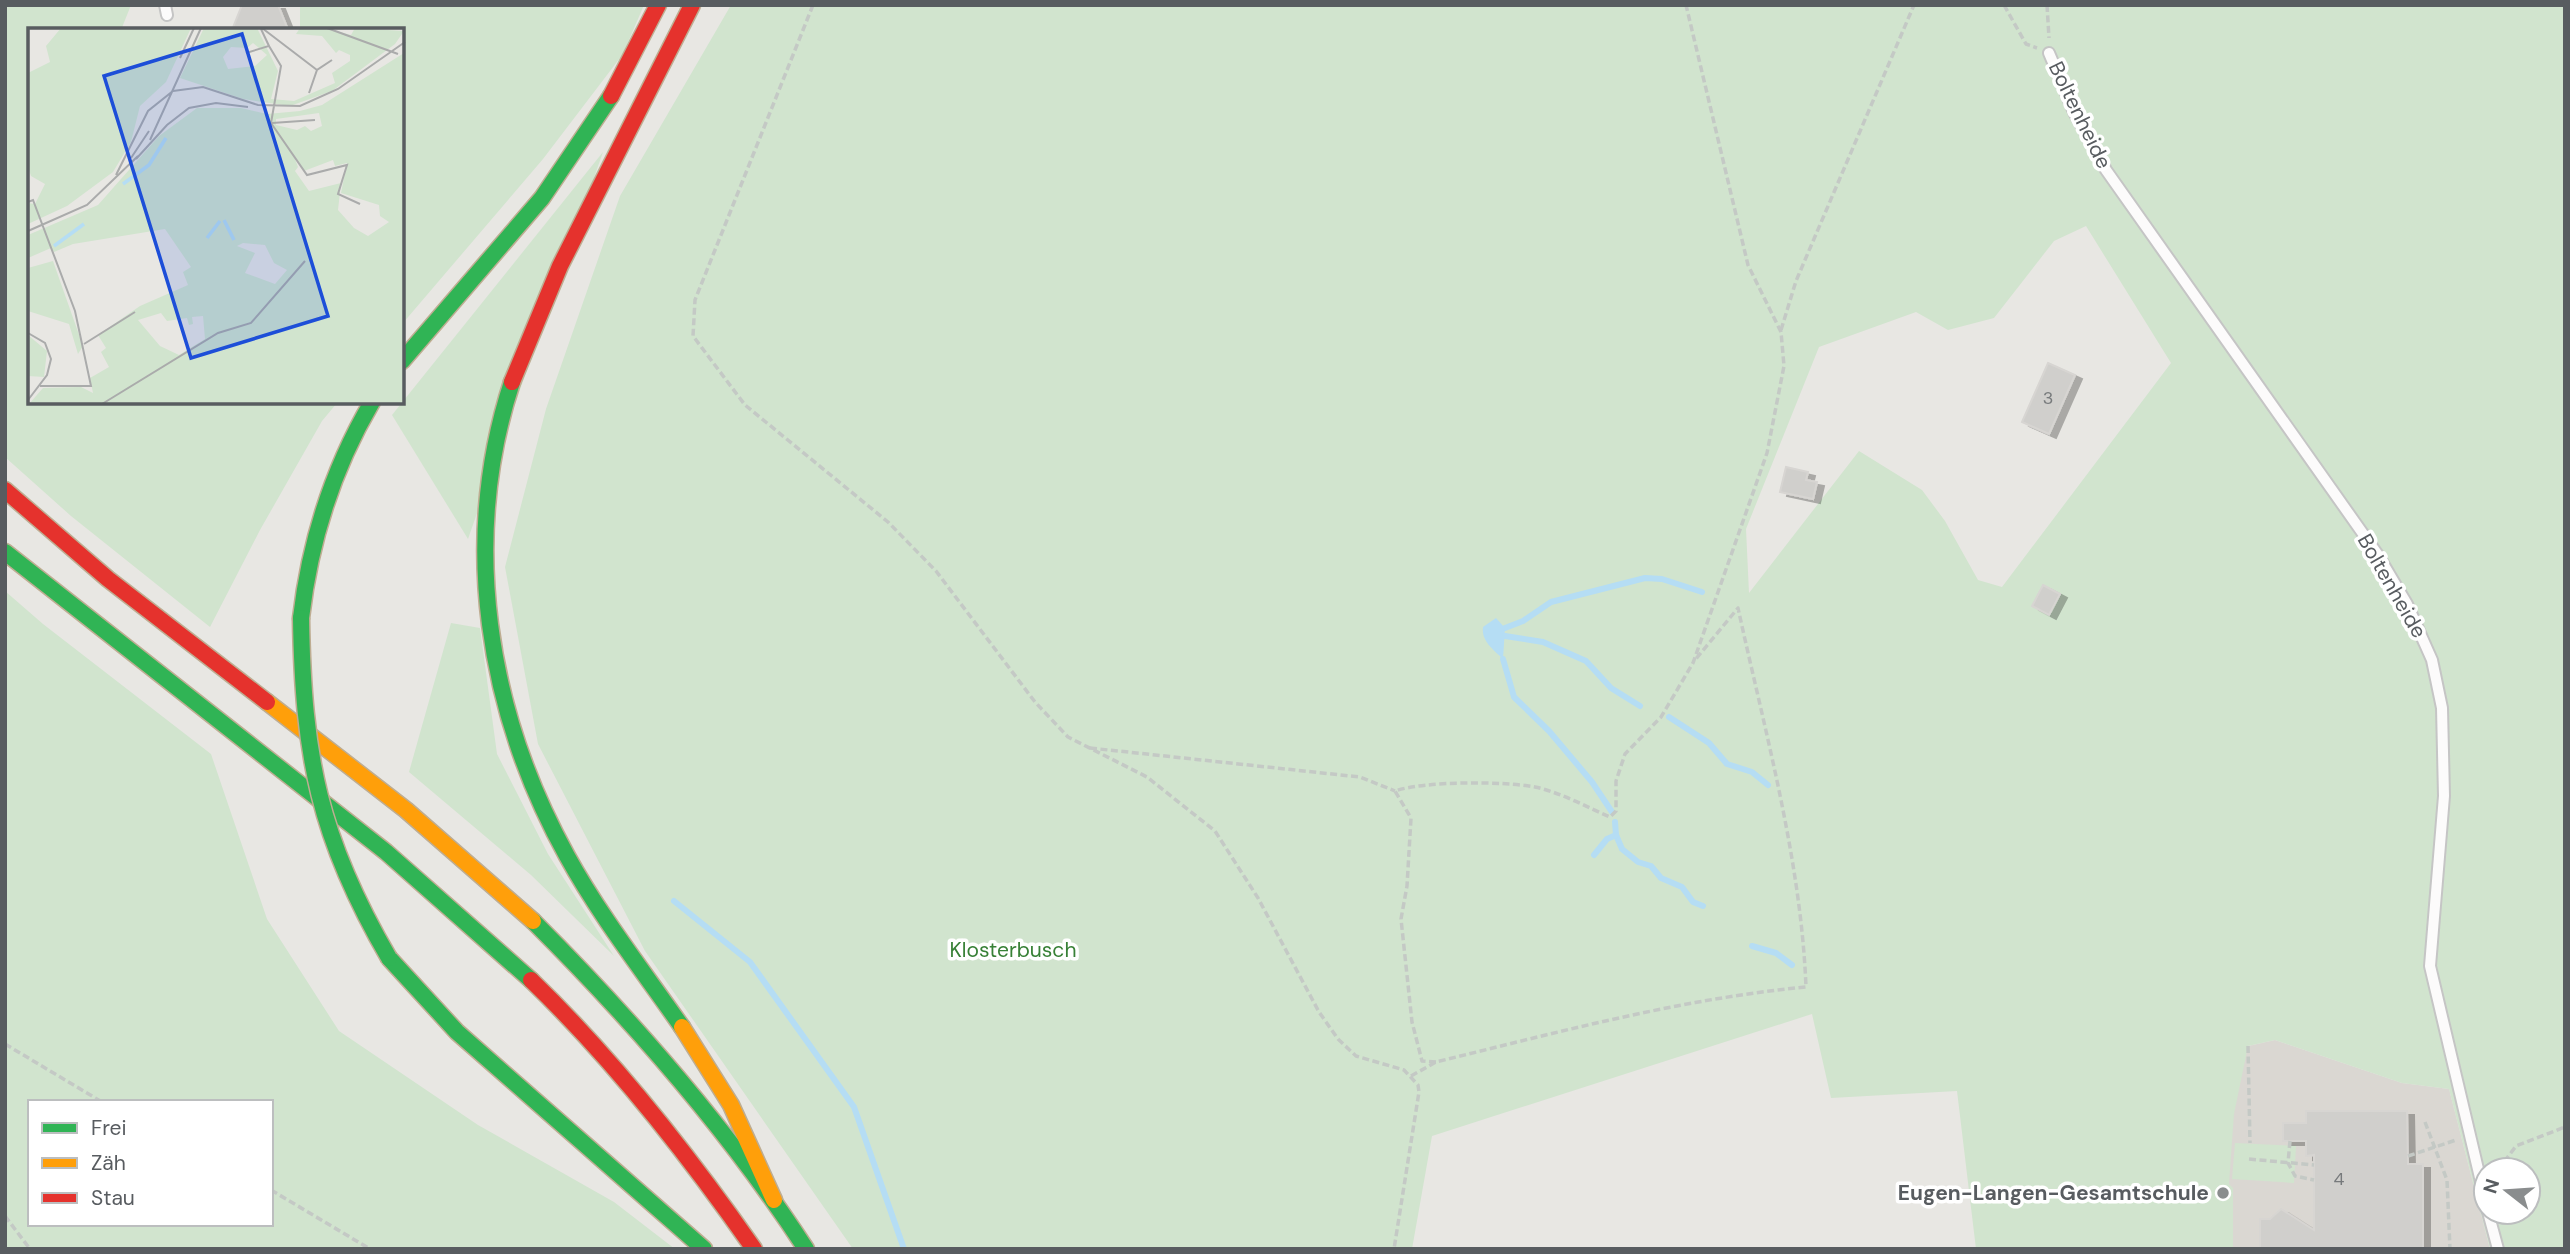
<svg xmlns="http://www.w3.org/2000/svg" width="2570" height="1254" font-family="'DM Sans',sans-serif">
<style>
.education{fill:#dad7d2}
.green{fill:#d1e4ce;fill-rule:evenodd}
.water{fill:#b5ddf4}
.lines{fill:none;stroke-linecap:round;stroke-linejoin:round}
.stream{stroke:#b5ddf4;stroke-width:6}
.building{fill:#d0cfcc;stroke:#d7d5d2;stroke-width:2;filter:url(#shadow)}
.lane-casing{stroke:#c5c5c5;stroke-width:14}
.fast-casing{stroke:#bead92;stroke-width:19}
.slow-casing{stroke:#bead92;stroke-width:19}
.jam-casing{stroke:#bead92;stroke-width:19}
.path{stroke:#c4c9c5;stroke-width:3.5;stroke-dasharray:7 3.5;stroke-linecap:butt}
.lane{stroke:#fcfbfb;stroke-width:10}
.fast{stroke:#30b455;stroke-width:16}
.slow{stroke:#ff9f0a;stroke-width:16}
.jam{stroke:#e5322d;stroke-width:16}
.fast-bridge-casing{stroke:#bead92;stroke-width:19;stroke-linecap:butt}
.fast-bridge{stroke:#30b455;stroke-width:16}
.poi-dot{fill:#8a8d8e;stroke:#fff;stroke-width:2.5}
.labels{text-anchor:middle;dominant-baseline:central;stroke-width:7;stroke-linejoin:round;paint-order:stroke}
.number-label{font-size:18px;fill:#777a7c}
.street-label{font-size:21px;fill:#585c60;stroke:#fff}
.park-label{font-size:21px;fill:#388137;stroke:#fff}
.poi-label{font-size:21px;font-weight:bold;fill:#585c60;stroke:#fff;text-anchor:end}
.inset-river{fill:none;stroke:#b5ddf4;stroke-width:3.5}
.inset-road{fill:none;stroke:#aaabab;stroke-width:2}
.view{fill:#1d4ed8;fill-opacity:0.15;stroke:#1d4ed8;stroke-width:3.5}
.inset-edge{fill:none;stroke:#585c60;stroke-width:3.5}
</style>
<defs>
<filter id="shadow"><feDropShadow dx="7" dy="4" stdDeviation="0" flood-color="#0004"/></filter>
</defs>
<rect width="100%" height="100%" fill="#e8e7e3"/>
<polygon class="education" points="2275,1040 2402,1083 2449,1089 2490,1249 1976,1249 2248,1046"/>
<g class="green">
<polygon points="5,5 131,5 121,30 30,30 30,402 337,403 322,421 260,530 210,627 71,516 5,457"/>
<polygon points="300,5 644,5 623,54 543,159 403,323 402,30 300,30"/>
<path d="M731 5H2565V1249H2490L2449 1089 2402 1083 2275 1040 2248 1046 2234 1114 2229 1184 2233 1188V1249H1976L1957 1091 1831 1098 1812 1014 1432 1136 1412 1249H853L645 951 538 744 505 567 546 409 620 196ZM2086 226 2171 363 2002 587 1978 580 1945 521 1922 490 1859 451 1749 593 1746 529 1819 347 1916 312 1948 330 1994 318 2054 241ZM2486 1170H2528V1212H2486Z"/>
<polygon points="603,152 468,539 392,415"/>
<path d="M5 591 43 624 211 754 267 919 339 1031 478 1125 614 1202 675 1249H5ZM30 1102H271V1224H30Z"/>
<polygon points="451,623 480,628 497,754 548,854 614,956 531,875 409,772"/>
<polygon points="2235,1143 2296,1146 2294,1183 2232,1179"/>
</g>
<path class="water" d="M1496 618 1505 628 1503 659C1494 650 1481 641 1483 627Z"/>
<g class="lines">
<g class="stream">
<polyline points="1505,628 1523,621 1551,602 1645,578 1662,579 1702,592"/>
<polyline points="1505,636 1543,642 1586,661 1611,688 1640,706"/>
<polyline points="1503,659 1514,697 1549,731 1592,782 1612,812"/>
<polyline points="1669,717 1709,743 1727,764 1752,772 1768,785"/>
<polyline points="1615,822 1616,835 1622,849 1638,862 1651,866 1661,878 1682,887 1693,902 1703,906"/>
<polyline points="1594,855 1607,839 1616,835"/>
<polyline points="674,901 750,962 854,1107 904,1249"/>
<polyline points="1752,946 1776,953 1792,965"/>
</g>
</g>
<g class="building">
<polygon points="242,5 278,5 288,30 232,30"/>
<polygon points="2048,363 2075,375 2049,434 2022,422"/>
<polygon points="1786,467 1808,472 1806,480 1817,482 1813,499 1780,492"/>
<polygon points="2043,585 2060,594 2049,615 2032,606"/>
<polygon points="2306,1111 2407,1111 2408,1164 2423,1164 2423,1249 2260,1249 2260,1219 2270,1219 2281,1209 2314,1230 2314,1155 2306,1156 2306,1141 2283,1141 2283,1123 2306,1123"/>
</g>
<g class="lines">
<g class="lane-casing">
<g id="lane">
<polyline points="165,5 167,15"/>
<polyline points="2049,53 2074,112 2106,170 2378,555 2407,604 2432,660 2442,708 2444,796 2430,966 2486,1203"/>
<polyline points="2488,1212 2498,1249"/>
</g>
</g>
<g class="fast-casing">
<g id="fast">
<polyline points="402,361 542,198 611,96"/>
<path d="M512 382C460 541 487 711 567 856 600 916 643 971 682 1027"/>
<polyline points="5,552 386,852 531,980"/>
<path d="M301 618C310 540 332 470 372 402"/>
<path d="M533 921C634 1022 728 1129 806 1249"/>
<polyline points="389,958 457,1032 704,1249"/>
</g>
</g>
<g class="slow-casing">
<g id="slow">
<polyline points="267,702 406,810 533,921"/>
<polyline points="682,1027 731,1105 774,1200"/>
</g>
</g>
<g class="jam-casing">
<g id="jam">
<polyline points="611,96 658,5"/>
<polyline points="512,382 560,266 692,5"/>
<polyline points="5,490 108,579 267,702"/>
<path d="M531 980C615 1061 687 1153 754 1249"/>
</g>
</g>
<g class="path">
<polyline points="813,5 695,300 693,336 745,405 888,522 936,571 1035,702 1068,737 1147,777 1215,831 1258,898 1319,1012 1338,1039 1356,1056 1404,1070 1418,1085 1419,1092 1394,1249"/>
<polyline points="2004,5 2026,44 2037,48"/>
<polyline points="2047,5 2049,38"/>
<polyline points="1781,330 1796,281 1914,5"/>
<polyline points="1090,748 1360,777 1395,791"/>
<polyline points="5,1044 102,1102"/>
<polyline points="2248,1046 2250,1143"/>
<path d="M1436 1062 1422 1061 1412 1022 1401 919 1407 886 1411 818 1395 791C1424 781 1504 781 1535 787 1559 792 1587 807 1610 817L1616 811V781L1625 754 1661 717 1693 663 1767 453 1784 366 1781 332 1748 265 1686 5"/>
<path d="M1411 1076 1436 1062C1559 1032 1680 999 1806 987 1801 860 1765 732 1738 608L1695 660"/>
<polyline points="2425,1122 2447,1180 2450,1249"/>
<polyline points="2290,1141 2288,1163 2295,1176 2314,1180"/>
<polyline points="2408,1156 2456,1140"/>
<polyline points="2249,1159 2314,1165"/>
<polyline points="2498,1170 2516,1146 2565,1127"/>
<polyline points="271,1190 370,1249"/>
<polyline points="5,1216 30,1249"/>
</g>
<use href="#lane" class="lane"/>
<use href="#fast" class="fast"/>
<use href="#slow" class="slow"/>
<use href="#jam" class="jam"/>
<g class="fast-bridge-casing">
<path id="fast-bridge" d="M301 618C303 756 319 838 389 958"/>
</g>
<use href="#fast-bridge" class="fast-bridge"/>
</g>
<circle class="poi-dot" cx="2223" cy="1193" r="7"/>
<g class="labels">
<g class="number-label">
<text x="2048" y="398">3</text>
<text x="2339" y="1179">4</text>
</g>
<g class="street-label">
<text transform="translate(2080 115) rotate(64)">Boltenheide</text>
<text transform="translate(2392 586) rotate(60)">Boltenheide</text>
</g>
<g class="park-label">
<text x="1013" y="950">Klosterbusch</text>
</g>
<g class="poi-label">
<text x="2209" y="1193">Eugen-Langen-Gesamtschule</text>
</g>
</g>
<g transform="translate(28 28)">
<rect width="376" height="376" fill="#e8e7e3"/>
<path d="M33 0H163L138 54 112 78 103 114 85 144 39 178 0 196V175L7 176 17 156 3 148 0 139V45L22 34 18 18ZM176 0H229L250 43 243 71 266 73 307 55 304 45 322 33V27L311 22 308 25 294 8 268 6 272 0H297L323 7 327 0 376 3 367 16 304 63 262 78 215 71 152 50ZM225 15 239 27 227 38 200 41 195 29 203 19 219 20ZM376 25V376H1L15 360 53 359 65 365 62 350 81 339 73 324 78 320 70 307 112 278 160 257 155 244 163 239 137 201 45 216 26 224 23 220 0 230V207L70 177 131 108 169 80H213L239 86 272 83 294 77ZM291 85 294 98 283 103 277 98 269 102 248 97V91ZM265 126 276 143 305 132 307 138 319 135 313 165 351 177 352 188 361 194 340 208 326 200 310 182 313 155 281 163 267 143 270 139ZM215 215 237 217 246 235 259 242 247 256 217 245 227 225 209 218ZM133 285 139 293 159 290 161 297 165 296 164 289 175 288 177 311 151 327 132 318 110 292ZM25 233 55 318 50 326 41 296 0 283V240ZM0 307 19 323 16 349 0 348Z" fill="#d1e4ce" fill-rule="evenodd"/>
<path class="inset-river" d="M95 156 121 137 138 110M196 192 206 212M179 210 192 193M26 218 56 196"/>
<path class="inset-road" d="M234 0 289 42M299 0 370 26M241 18 253 38 243 95M218 25 241 18 233 1M152 30 166 0M281 65 289 42 304 32M243 95 279 147 319 137 310 166 332 176M244 95 287 92M122 112 173 0M103 130 121 103M108 131 139 97 161 80 188 75 220 79M88 147 120 83 145 63 175 59 230 77 272 78 310 61 377 14M0 174 5 172 47 283 63 358H12M0 203 59 177 110 128M0 305 17 315 23 331 19 347 0 372M56 316 107 284M74 376 190 305 223 295 277 233"/>
<path class="view" d="M214 6 300 288 163 330 76 48Z"/>
<rect width="376" height="376" class="inset-edge"/>
</g>
<rect width="2570" height="1254" fill="none" stroke="#585c60" stroke-width="14"/>
<rect x="28" y="1100" width="245" height="126" fill="#ffffff" stroke="#bcbebf" stroke-width="2"/>
<rect x="42" y="1123" width="35" height="10" fill="#30b455" stroke="#bcbebf" stroke-width="2"/>
<text x="91" y="1135" font-size="21" fill="#585c60">Frei</text>
<rect x="42" y="1158" width="35" height="10" fill="#ff9f0a" stroke="#bcbebf" stroke-width="2"/>
<text x="91" y="1170" font-size="21" fill="#585c60">Zäh</text>
<rect x="42" y="1193" width="35" height="10" fill="#e5322d" stroke="#bcbebf" stroke-width="2"/>
<text x="91" y="1205" font-size="21" fill="#585c60">Stau</text>
<g transform="translate(2507 1191) rotate(287)"><circle r="33" fill="#ffffff" stroke="#bcbebf" stroke-width="2"/>
<path d="M0-5L12 26L0 18L-12 26Z" fill="#8a8d8e"/>
<text y="-10" font-size="19" font-weight="bold" text-anchor="middle" fill="#585c60">N</text>
</g>
</svg>
